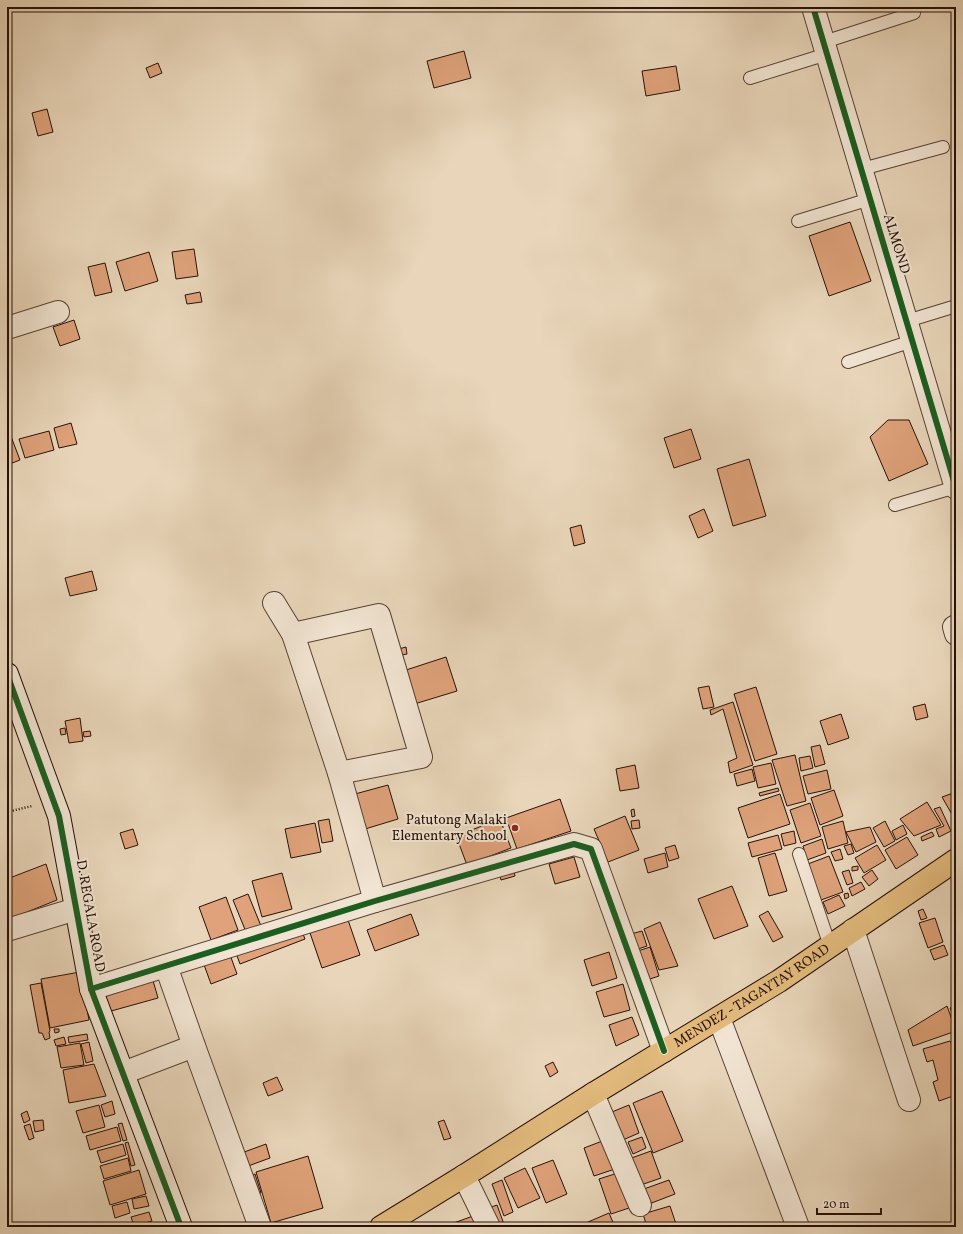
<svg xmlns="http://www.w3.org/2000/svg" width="963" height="1234" font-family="Vollkorn,serif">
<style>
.building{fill:#dfa27a;stroke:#261006}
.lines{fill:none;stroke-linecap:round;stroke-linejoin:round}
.lane-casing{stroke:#574233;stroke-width:14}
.street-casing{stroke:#574233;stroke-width:24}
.secondary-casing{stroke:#261006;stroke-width:24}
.primary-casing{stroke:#261006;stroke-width:24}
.path{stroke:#261006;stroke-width:2.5;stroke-dasharray:1 2;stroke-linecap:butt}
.lane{stroke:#f1e4d2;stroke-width:12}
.street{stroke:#f1e4d2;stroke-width:22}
.secondary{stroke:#f1e4d2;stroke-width:22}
.primary{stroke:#e4bb7d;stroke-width:22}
.cycleway-casing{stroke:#f1e4d2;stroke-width:8}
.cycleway{stroke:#1b5e20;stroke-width:6}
.poi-dot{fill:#8f2418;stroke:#f1e4d2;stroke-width:1.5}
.labels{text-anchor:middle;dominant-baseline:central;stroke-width:4;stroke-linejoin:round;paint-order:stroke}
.street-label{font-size:14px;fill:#261006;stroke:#f1e4d2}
.poi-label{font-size:14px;fill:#261006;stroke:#f1e4d2;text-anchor:end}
</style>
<rect width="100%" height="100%" fill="#e9d6ba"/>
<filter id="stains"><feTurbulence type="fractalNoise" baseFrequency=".005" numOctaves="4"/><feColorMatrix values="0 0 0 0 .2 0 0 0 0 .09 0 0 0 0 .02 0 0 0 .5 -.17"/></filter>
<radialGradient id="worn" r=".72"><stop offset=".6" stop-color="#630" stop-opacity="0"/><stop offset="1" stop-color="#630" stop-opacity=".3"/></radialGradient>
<g class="building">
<polygon points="464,51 471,78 434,88 427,61"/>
<polygon points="158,63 162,73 150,78 146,68"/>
<polygon points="676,66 680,90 646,96 642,71"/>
<polygon points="47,109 53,132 38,136 32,113"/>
<polygon points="850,222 871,281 829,296 809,236"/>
<polygon points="194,249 198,276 176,279 172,252"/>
<polygon points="149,252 158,281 125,291 116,262"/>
<polygon points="105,263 112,292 95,296 88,267"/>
<polygon points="200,292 202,302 187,304 185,295"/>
<polygon points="74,320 80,339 60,346 53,327"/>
<polygon points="888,420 909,420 928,464 889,481 870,437"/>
<polygon points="71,423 77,444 59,448 54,428"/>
<polygon points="7,426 20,460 7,465"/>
<polygon points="691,429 701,459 674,468 664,438"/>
<polygon points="49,431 54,450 25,458 19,439"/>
<polygon points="749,459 766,516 733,526 717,469"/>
<polygon points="704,509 713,531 698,538 689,516"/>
<polygon points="581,525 585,543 574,546 570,528"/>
<polygon points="92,571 97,590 70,596 65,578"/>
<polygon points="406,647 407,654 396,656 395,650"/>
<polygon points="446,657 457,691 411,705 400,672"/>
<polygon points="709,686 714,707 703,709 698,688"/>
<polygon points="756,687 777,754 755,761 734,694"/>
<polygon points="733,702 753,765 730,773 728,762 737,758 723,709 711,715 710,710"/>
<polygon points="925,704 928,717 916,720 913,707"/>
<polygon points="841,714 849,738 828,745 820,721"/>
<polygon points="80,718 83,741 69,743 65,721"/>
<polygon points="65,728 66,734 61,735 60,729"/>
<polygon points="90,731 91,736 84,737 83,732"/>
<polygon points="820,745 825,764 815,767 811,747"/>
<polygon points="795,755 806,801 787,806 772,760"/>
<polygon points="810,756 813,768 801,771 799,758"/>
<polygon points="771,763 776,784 758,788 753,767"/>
<polygon points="635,765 639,788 620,791 616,769"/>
<polygon points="752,769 755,781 737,786 734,774"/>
<polygon points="827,770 831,789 808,794 803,776"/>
<polygon points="388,785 398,819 365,829 355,794"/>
<polygon points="778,788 779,791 760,796 759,793"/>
<polygon points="834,790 843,816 820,825 811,798"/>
<polygon points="956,792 956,817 954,818 942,797"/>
<polygon points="780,794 790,824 748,838 738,808"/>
<polygon points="560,799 571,831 517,849 506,818"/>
<polygon points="927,802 941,825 914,836 900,819"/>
<polygon points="810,803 821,836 801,843 790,810"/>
<polygon points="940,807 951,831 939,837 936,829 944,826 934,809"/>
<polygon points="634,809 635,816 632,817 631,810"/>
<polygon points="625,816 639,850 608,862 594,829"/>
<polygon points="329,819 333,841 322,843 318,821"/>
<polygon points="500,819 511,848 467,865 456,836"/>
<polygon points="639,820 640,828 632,829 631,821"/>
<polygon points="843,821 848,843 828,849 822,827"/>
<polygon points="885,821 895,841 884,847 873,828"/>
<polygon points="315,823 321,852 291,858 285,829"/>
<polygon points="903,825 907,834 896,840 892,831"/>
<polygon points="870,827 876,842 856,852 846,832"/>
<polygon points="133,829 138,845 125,849 120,833"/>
<polygon points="794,831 796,843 784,846 781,834"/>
<polygon points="932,832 934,836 922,841 921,837"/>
<polygon points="778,835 782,849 752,857 748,843"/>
<polygon points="907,837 918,855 896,869 885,850"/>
<polygon points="822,839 826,853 807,860 803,846"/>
<polygon points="851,844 854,853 848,855 844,846"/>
<polygon points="675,845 679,858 669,861 665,848"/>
<polygon points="877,845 886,860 864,873 855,858"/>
<polygon points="840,849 843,859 835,861 831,852"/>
<polygon points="665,853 668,867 648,873 644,859"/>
<polygon points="775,853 787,891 769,896 758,858"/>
<polygon points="829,856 843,892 821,900 808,864"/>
<polygon points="574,857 580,877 555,884 549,864"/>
<polygon points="46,864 57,900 7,920 7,879"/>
<polygon points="512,864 515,876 501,880 498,868"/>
<polygon points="858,866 858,870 852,871 852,867"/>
<polygon points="849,870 853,883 847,885 842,872"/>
<polygon points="872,870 878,879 869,886 862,877"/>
<polygon points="282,873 292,909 262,917 252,881"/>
<polygon points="861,882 865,889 852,896 849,888"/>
<polygon points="732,886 748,926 714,939 698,899"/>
<polygon points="848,893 849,897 845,899 844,894"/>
<polygon points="248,894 261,926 246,932 233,900"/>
<polygon points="839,895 845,906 828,914 823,902"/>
<polygon points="226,897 238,930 211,940 199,907"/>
<polygon points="923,909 927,918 921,920 918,911"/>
<polygon points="768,911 783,937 773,942 759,916"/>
<polygon points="411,914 419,935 375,951 367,930"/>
<polygon points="347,917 360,955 322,968 309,930"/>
<polygon points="935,918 943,942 928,948 919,923"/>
<polygon points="660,922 678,966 659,970 644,929"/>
<polygon points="301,929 305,939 240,964 236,953"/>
<polygon points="642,931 647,946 632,951 627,935"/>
<polygon points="944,945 948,955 934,960 930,950"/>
<polygon points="650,947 659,976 641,982 632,953"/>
<polygon points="229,952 237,974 211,984 203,962"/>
<polygon points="609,952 617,978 592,986 584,960"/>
<polygon points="80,972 89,1020 50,1028 41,979"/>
<polygon points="152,977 158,998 104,1013 98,992"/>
<polygon points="41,983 50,1031 49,1032 50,1038 45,1040 42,1033 39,1033 30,985"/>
<polygon points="623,984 630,1010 604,1017 596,992"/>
<polygon points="956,1005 956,1022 950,1008"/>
<polygon points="947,1006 956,1031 913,1046 908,1030"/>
<polygon points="632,1017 639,1035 616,1046 609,1025"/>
<polygon points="54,1029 59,1029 59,1032 55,1033"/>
<polygon points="87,1034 88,1040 69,1043 68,1037"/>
<polygon points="64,1037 66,1044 56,1046 54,1040"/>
<polygon points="950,1041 951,1043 956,1042 956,1095 939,1101 933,1082 938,1080 933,1060 927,1062 923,1049"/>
<polygon points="89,1042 93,1061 86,1063 81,1044"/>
<polygon points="80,1043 84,1065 61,1068 57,1047"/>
<polygon points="553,1062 558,1072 550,1077 545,1066"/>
<polygon points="94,1064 106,1096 69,1103 63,1070"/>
<polygon points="277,1077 283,1090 268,1096 263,1083"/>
<polygon points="662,1091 683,1141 653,1153 633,1103"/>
<polygon points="112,1101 115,1114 105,1117 101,1105"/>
<polygon points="99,1105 105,1127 83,1133 76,1111"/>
<polygon points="629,1105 639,1133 618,1142 607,1114"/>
<polygon points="27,1111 30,1120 24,1123 21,1114"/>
<polygon points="43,1120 44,1130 35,1132 33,1121"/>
<polygon points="444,1120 451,1138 444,1140 438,1122"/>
<polygon points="122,1123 127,1140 123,1141 118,1124"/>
<polygon points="30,1124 34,1138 29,1140 24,1126"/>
<polygon points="117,1127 121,1141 90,1150 86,1136"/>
<polygon points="642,1137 646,1148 633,1154 628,1142"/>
<polygon points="605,1140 615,1169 594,1176 584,1148"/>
<polygon points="128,1142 135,1165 131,1166 125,1143"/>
<polygon points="123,1144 126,1155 101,1163 97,1151"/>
<polygon points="266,1144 270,1158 240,1169 236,1155"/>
<polygon points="651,1151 661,1178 635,1187 626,1160"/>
<polygon points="308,1156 323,1208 271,1223 256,1172"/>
<polygon points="128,1158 131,1171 104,1179 100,1166"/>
<polygon points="553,1160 567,1194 546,1203 532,1168"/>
<polygon points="525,1168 540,1198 518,1208 504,1178"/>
<polygon points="139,1170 146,1194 110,1205 103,1181"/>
<polygon points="624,1171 635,1206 611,1214 599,1179"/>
<polygon points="255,1174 261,1193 250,1196 245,1177"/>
<polygon points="502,1180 513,1212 504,1216 492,1184"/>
<polygon points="669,1180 675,1194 649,1204 644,1189"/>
<polygon points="146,1196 149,1206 134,1209 132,1199"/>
<polygon points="127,1202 130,1213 115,1218 112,1206"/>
<polygon points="497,1205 505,1227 493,1227 486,1209"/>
<polygon points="670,1206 677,1227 647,1227 643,1214"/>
<polygon points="149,1212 152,1221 134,1226 131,1217"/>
<polygon points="609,1213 615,1227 590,1227 588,1222"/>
<polygon points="473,1216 477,1227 452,1227 451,1224"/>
</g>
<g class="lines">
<g class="lane-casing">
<g id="lane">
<polyline points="824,42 914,13"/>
<polyline points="750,78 827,54"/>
<polyline points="862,169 943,147"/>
<polyline points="798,221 870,199"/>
<polyline points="907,321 956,306"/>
<polyline points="848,362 912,341"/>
<polyline points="895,505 956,487"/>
<polyline points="799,854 830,946"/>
</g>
</g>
<g class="street-casing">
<g id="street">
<polyline points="813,7 956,488"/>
<polyline points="7,328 58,312"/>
<polyline points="274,603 293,634 339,773 375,901"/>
<polyline points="956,626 954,627 956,634"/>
<polyline points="293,634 379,615 421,757 339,773"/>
<polyline points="7,930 76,909"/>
<polyline points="853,930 909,1100"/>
<polyline points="166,966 194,1046 260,1227"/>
<polyline points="91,989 375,901 574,844 591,849 664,1051"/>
<polyline points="719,1018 798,1227"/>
<polyline points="123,1073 194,1046"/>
<polyline points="593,1094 640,1205"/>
<polyline points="464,1176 489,1227"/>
</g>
</g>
<g class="secondary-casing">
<polyline id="secondary" points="7,674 59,816 91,989 181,1227"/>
</g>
<g class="primary-casing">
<g id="primary">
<path id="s1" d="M381 1227 464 1176 593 1094 779 981 956 860"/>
</g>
</g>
<polyline class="path" points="7,812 32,806"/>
<use href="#lane" class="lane"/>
<use href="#street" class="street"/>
<use href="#secondary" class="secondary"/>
<use href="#primary" class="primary"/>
<g class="cycleway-casing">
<g id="cycleway">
<polyline points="813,7 956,488"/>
<polyline points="7,674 59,816 91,989 181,1227"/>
<polyline points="91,989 375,901 574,844 591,849 664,1051"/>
</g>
</g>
<use href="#cycleway" class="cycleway"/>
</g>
<circle class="poi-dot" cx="515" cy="828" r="4"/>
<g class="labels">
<g class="street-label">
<text transform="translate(896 244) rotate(73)">ALMOND</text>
<text transform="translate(90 916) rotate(80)">D. REGALA ROAD</text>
<text stroke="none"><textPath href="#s1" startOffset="437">MENDEZ - TAGAYTAY ROAD</textPath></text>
</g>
<g class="poi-label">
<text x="507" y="820">Patutong Malaki<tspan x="507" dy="16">Elementary School</tspan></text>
</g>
</g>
<rect width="963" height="1234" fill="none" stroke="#e9d6ba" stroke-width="24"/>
<rect x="8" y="8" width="947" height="1218" fill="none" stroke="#261006" stroke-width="2"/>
<rect x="12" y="12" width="939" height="1210" fill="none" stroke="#261006"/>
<path d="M817 1208v6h64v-6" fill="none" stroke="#261006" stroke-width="2"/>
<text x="823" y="1208" font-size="12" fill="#261006" stroke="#f1e4d2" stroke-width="3" paint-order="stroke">20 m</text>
<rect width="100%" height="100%" filter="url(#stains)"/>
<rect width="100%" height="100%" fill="url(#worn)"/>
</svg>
